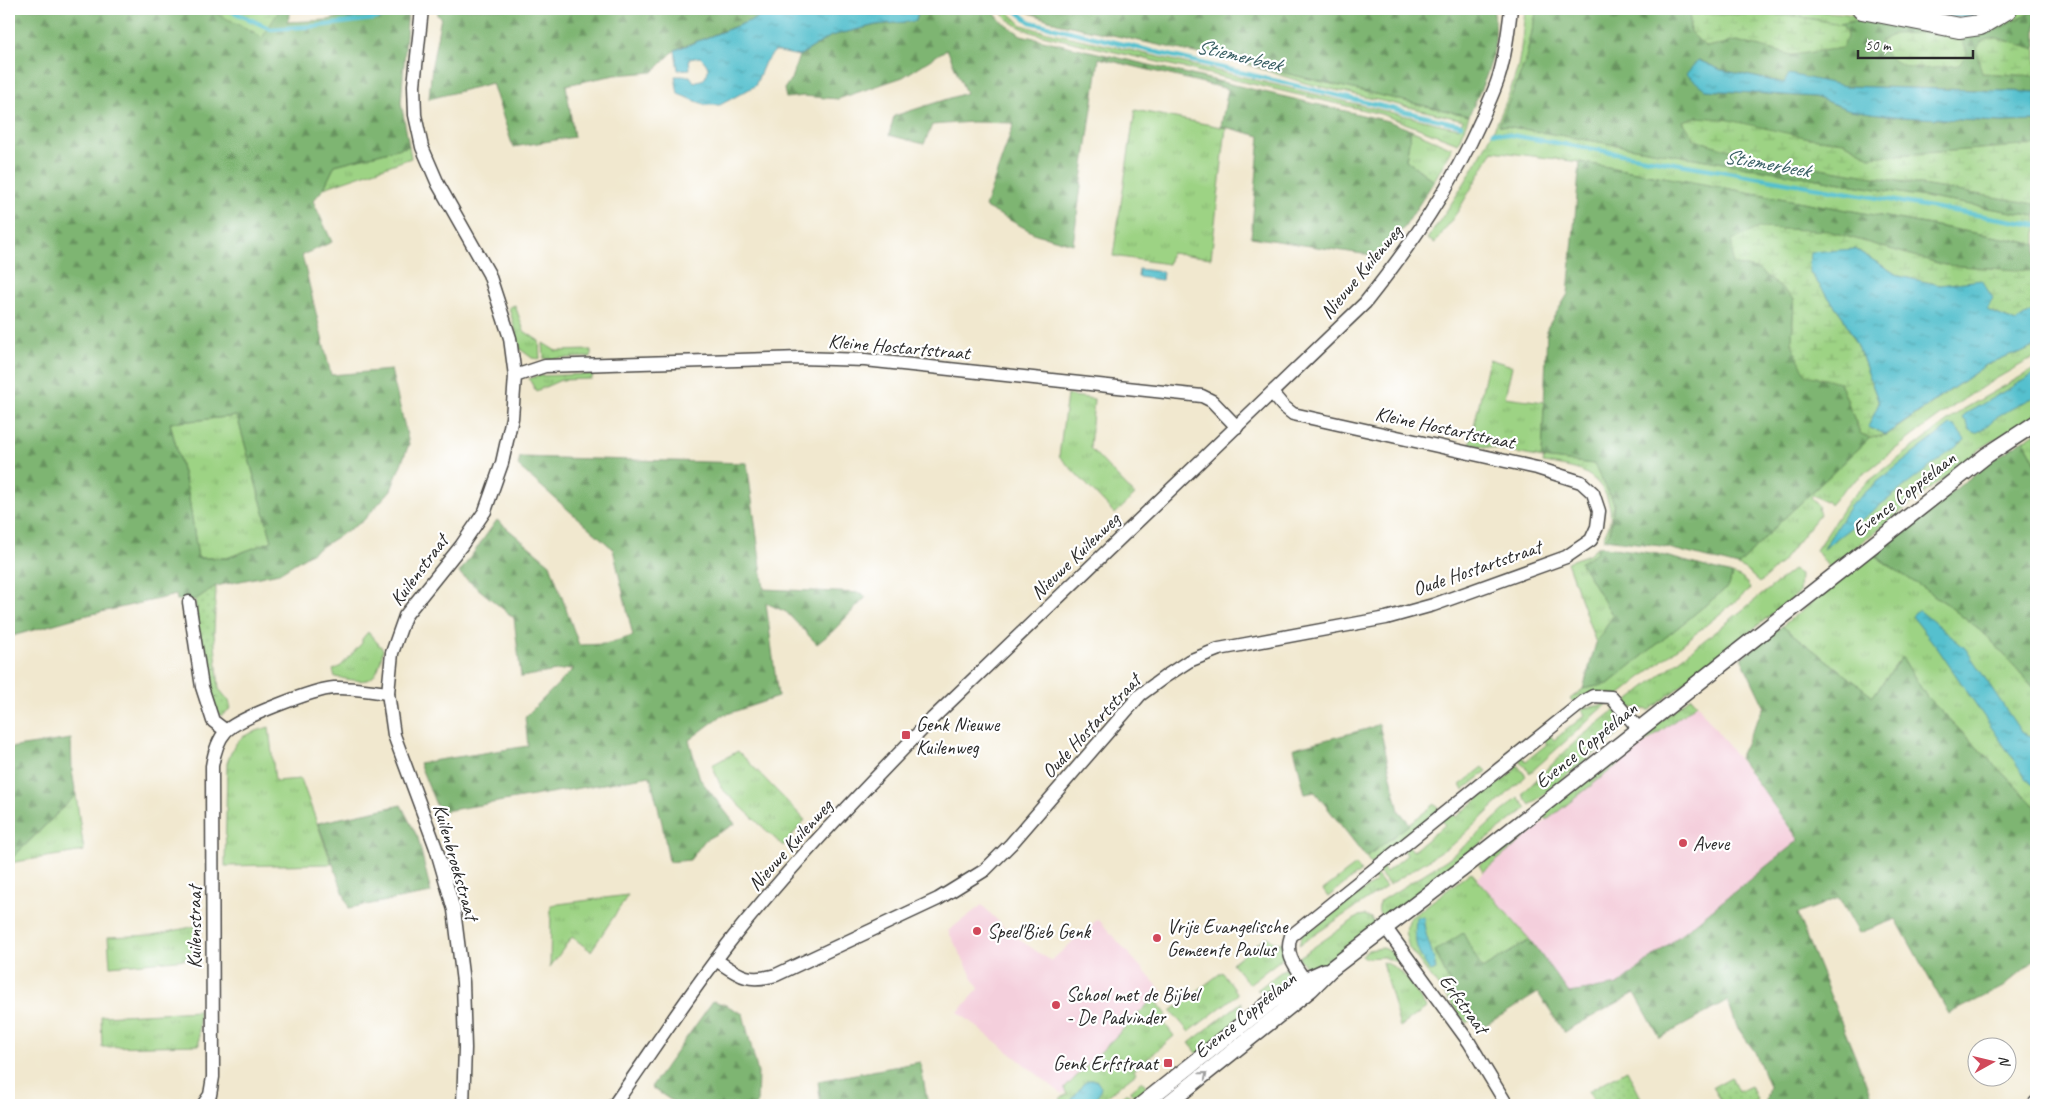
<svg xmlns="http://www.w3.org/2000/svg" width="2045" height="1114" font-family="Caveat,sans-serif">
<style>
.built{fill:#f4cfdc}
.grass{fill:url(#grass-tufts);stroke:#647f58}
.forest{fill:url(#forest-firs);stroke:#54704e;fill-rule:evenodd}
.wetland{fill:url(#wetland-marsh);stroke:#647f58}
.garden{fill:url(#garden-dots);stroke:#647f58}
.water{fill:url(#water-ripples);stroke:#40767c}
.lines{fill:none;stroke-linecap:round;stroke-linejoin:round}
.stream{stroke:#54c0ce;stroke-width:4.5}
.minor-casing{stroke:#494744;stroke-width:15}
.tertiary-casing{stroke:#494744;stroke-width:18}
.trunk-casing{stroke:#494744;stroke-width:22}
.minor{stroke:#fff;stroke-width:12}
.tertiary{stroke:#fff;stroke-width:15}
.trunk{stroke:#fff;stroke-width:20}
.oneway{stroke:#a0a0a0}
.poi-dot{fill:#d1495b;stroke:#fff;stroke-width:2}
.labels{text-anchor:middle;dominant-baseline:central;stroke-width:4.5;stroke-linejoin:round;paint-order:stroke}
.street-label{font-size:20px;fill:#2b2b2b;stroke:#fff}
.poi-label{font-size:20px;fill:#2b2b2b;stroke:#fff;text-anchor:start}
.water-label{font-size:21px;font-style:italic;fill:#395f64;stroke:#fff}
</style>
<defs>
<pattern id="grass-tufts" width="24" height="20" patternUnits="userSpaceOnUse" patternTransform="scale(1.25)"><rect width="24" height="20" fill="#9dd384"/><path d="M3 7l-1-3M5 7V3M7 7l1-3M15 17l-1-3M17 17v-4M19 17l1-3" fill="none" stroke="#87b572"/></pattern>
<pattern id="forest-firs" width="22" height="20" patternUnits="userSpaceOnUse" patternTransform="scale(1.25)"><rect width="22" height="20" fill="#7eb572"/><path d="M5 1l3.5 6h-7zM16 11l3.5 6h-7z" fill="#67935e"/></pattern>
<pattern id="wetland-marsh" width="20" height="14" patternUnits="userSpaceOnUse" patternTransform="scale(1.25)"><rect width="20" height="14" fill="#9dd384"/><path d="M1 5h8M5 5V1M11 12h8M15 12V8" fill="none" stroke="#87b572"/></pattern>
<pattern id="garden-dots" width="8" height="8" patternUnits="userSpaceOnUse" patternTransform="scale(1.25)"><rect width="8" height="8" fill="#9dd384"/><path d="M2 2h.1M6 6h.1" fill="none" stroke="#87b572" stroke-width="1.8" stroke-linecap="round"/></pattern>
<pattern id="water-ripples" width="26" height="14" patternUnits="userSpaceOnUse" patternTransform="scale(1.25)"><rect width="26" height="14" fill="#54c0ce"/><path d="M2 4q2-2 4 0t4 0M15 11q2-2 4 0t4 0" fill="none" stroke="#469ca7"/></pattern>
</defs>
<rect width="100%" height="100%" fill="#fff"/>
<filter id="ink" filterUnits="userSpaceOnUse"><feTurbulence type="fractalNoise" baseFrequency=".02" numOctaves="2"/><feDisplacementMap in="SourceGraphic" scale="10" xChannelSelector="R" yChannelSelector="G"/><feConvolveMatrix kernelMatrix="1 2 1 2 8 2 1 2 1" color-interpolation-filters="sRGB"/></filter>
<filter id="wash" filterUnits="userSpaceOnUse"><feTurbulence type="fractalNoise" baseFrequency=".0096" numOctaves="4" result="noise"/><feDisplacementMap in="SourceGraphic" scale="20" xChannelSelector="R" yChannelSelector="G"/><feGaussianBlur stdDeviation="1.12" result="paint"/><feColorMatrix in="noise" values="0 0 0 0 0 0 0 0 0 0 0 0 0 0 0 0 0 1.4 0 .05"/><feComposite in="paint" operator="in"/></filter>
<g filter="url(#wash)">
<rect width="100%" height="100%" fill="#f1e8cf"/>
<g class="built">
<polygon points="1697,704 1799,840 1618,985 1569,993 1530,940 1477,878 1538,827"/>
<polygon points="982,905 1011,934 1051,961 1098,919 1162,991 1064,1089 1065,1092 1062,1094 958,1012 979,989 948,931"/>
</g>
<g class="grass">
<path d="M999 9H1005L1022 25 1038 30 1129 50 1448 126 1459 128 1463 120 1305 83 1246 64 1469 116 1458 143 1381 114 1034 33C1020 28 1008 22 999 9Z"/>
<path d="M1525 9H1537L1525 63 1500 125 2036 216V244L1580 162 1493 151 1458 211 1435 243 1427 239C1464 187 1501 128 1518 66 1522 48 1523 27 1525 9Z"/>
<polygon points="1678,9 1786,9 1841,13 1965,33 2016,9 2036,10 1990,33 1962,36 1856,21 1840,24 1796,16 1690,13"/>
<polygon points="1135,110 1226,128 1211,258 1171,253 1168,264 1113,256"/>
<polygon points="1411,130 1452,148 1434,181 1406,160"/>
<polygon points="409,146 411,158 324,188 335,165"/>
<polygon points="515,305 524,331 539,341 540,359 532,358 520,349 509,307"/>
<polygon points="543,343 556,351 591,350 591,357 544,359"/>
<path d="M2036 346V357C1965 392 1905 442 1843 490L1830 505 1827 501 1825 502 1813 495 1811 497 1819 507 1818 509 1820 514 1780 564 1760 583 1746 570 1738 566 1778 524 1870 438 1887 435 1986 365 2012 354H2019Z"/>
<polygon points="1489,359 1512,366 1505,397 1544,402 1542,458 1470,444"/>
<polygon points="2036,368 2036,415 1983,447 1829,568 1816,550 1848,501 1865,484 1962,410"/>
<polygon points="593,374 592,379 561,380 536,391 529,379 537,376"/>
<polygon points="1067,395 1094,399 1090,448 1135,495 1115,514 1059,456"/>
<polygon points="237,416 272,541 227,558 198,558 188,492 170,423"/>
<polygon points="2036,433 2036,464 2024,440"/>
<path d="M1544 458 1594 464 1614 503 1610 532 1605 539H1603C1605 533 1609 527 1610 521 1613 500 1600 479 1581 471 1569 467 1555 465 1543 463Z"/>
<polygon points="1598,546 1597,553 1581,563 1613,616 1596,643 1567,562 1589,554"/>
<polygon points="1872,554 1944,602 1988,637 2036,690 2036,807 1926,696 1902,657 1873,696 1782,626"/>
<polygon points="1793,570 1800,574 1799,593 1650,710 1627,707 1625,703"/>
<path d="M1732 574C1741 577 1745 579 1750 588L1747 592 1618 696 1573 703 1570 699 1583 689 1608 684 1729 586Z"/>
<path d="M368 632 383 649C377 686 368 683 335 677L333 670 341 666 362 643V639Z"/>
<polygon points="1691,697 1697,704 1642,745 1643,735"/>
<polygon points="1607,704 1530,773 1519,760 1522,757 1526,761 1547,744 1544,740 1550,735 1554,740 1585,715 1582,710 1585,708"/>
<polygon points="1615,710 1620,716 1618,735 1530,805 1522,794 1577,740"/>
<path d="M269 727 275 781 301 779 332 864 225 866 227 763C237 735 242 736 269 727Z"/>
<polygon points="738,751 805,820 783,846 722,789 712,765"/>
<polygon points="1620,754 1630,755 1547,820 1543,814"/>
<polygon points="1515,762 1526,776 1456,842 1389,885 1378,871 1382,867 1386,872 1407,855 1404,850 1409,846 1413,851 1445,825 1441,820 1452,813 1456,817 1488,791 1484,787 1490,782 1494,787 1515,770 1512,765"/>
<polygon points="1483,767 1487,771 1464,790 1460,785"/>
<polygon points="76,795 84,851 9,863 9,861"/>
<path d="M1518 797 1527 808 1383 919C1378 912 1377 909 1381 901L1446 860 1472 840Z"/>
<polygon points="1435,804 1439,809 1371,864 1366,857"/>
<polygon points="1531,824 1538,827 1483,872 1479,865"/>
<polygon points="1356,865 1361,871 1328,897 1323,890"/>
<polygon points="1471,872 1530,940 1482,969 1435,951 1460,1005 1471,1020 1466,1023 1409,948 1405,932 1410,918"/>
<polygon points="1375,873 1386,887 1299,945 1302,934 1310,924 1314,928 1346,903 1343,898 1349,894 1353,898 1376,882 1371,876"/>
<polygon points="628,895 591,951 572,937 550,967 551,905"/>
<polygon points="1365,915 1371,918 1375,925 1333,959 1312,971 1298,958 1359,916"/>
<polygon points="201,925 199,958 110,966 108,937 153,935"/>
<polygon points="1267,936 1273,942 1283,943 1284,957 1249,984 1232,963"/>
<polygon points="1382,948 1390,951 1402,961 1400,963 1383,957 1364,958 1362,955 1368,950"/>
<path d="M1382 962C1404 967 1415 991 1426 1008L1400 1027Z"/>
<polygon points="1287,967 1288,984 1273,994 1272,992 1257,990"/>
<polygon points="1222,972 1238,994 1189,1032 1171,1011"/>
<polygon points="1154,998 1167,1015 1162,1020 1174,1036 1134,1070 1136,1073 1095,1105 1066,1105 1060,1099 1067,1094 1064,1089"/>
<polygon points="1242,1002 1240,1020 1198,1054 1189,1043"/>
<polygon points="199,1011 199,1045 102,1047 101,1016"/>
<polygon points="1142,1081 1150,1091 1138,1101 1130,1091"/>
<polygon points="1127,1093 1136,1103 1134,1105 1111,1105"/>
</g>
<g class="forest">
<path d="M9 9H292L287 22 328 20 369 9H408L401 103 409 146 335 165 324 188 313 201 332 242 302 255 331 375 391 370 409 444 391 490 363 521 279 573 216 586 195 600H177L176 595 79 617 9 637ZM237 416 272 541 227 558H198L188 492 170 423Z"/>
<polygon points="439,9 773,9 766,15 681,47 675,50 653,72 615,75 566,85 574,137 513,147 492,83 429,99 432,65 441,17 437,15"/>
<polygon points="919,9 991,9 1001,21 1021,35 1388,121 1411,130 1406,160 1434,181 1404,228 1376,256 1251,237 1260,136 1221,126 1228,89 1099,58 1073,244 1036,234 985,207 1014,123 972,122 932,125 924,144 889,135 894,116 966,93 947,49 903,77 838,99 803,96 786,98 784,89 791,79 799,56 831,36 876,25 916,21"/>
<path d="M1024 9H1493C1502 49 1485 79 1469 116L1246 64 1057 23 1030 13Z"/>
<polygon points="1537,9 1681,9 1690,13 1690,32 1706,47 1737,41 1792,55 1845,29 1840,24 1856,21 1962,36 1990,33 2036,10 2036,49 1997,38 1982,73 2036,76 2036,92 1845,86 1822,82 1785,83 1721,70 1699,60 1706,90 1815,97 1850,110 1901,117 2001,122 2036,121 2036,145 1870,157 1844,142 1809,138 1696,117 1683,121 1695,140 1755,157 2036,204 2036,216 1499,125 1525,63"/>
<polygon points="1580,162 2036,244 2036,274 2030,271 1944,265 1828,231 1733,264 1759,270 1794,299 1792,344 1840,382 1860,433 1870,438 1778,524 1738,566 1661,546 1605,539 1610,532 1614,503 1594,464 1542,458 1547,328 1568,294"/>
<polygon points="2024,440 2036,464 2036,611 2029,614 2036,621 2036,690 1988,637 1944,602 1872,554 1993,460"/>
<polygon points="520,457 747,463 764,589 861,593 866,597 833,631 817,644 786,612 766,603 778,697 721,716 689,740 700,779 735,824 705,840 690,860 669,862 662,823 650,776 439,812 419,763 528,746 525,717 574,668 521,677 514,618 459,573 497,520 550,564 579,645 605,644 633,636 613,549 518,466"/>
<polygon points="1598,546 1658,554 1732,574 1729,586 1608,684 1583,689 1596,643 1613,616 1580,562 1596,553"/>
<polygon points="1782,626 1873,696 1902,657 1926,696 2036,807 2036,959 2003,987 1949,1014 1896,919 1859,933 1839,898 1797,914 1875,1105 1767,1105 1766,1100 1769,1086 1755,1052 1737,1027 1728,1001 1660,1038 1635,993 1564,1032 1538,993 1479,1029 1460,1005 1435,951 1463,933 1482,969 1530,940 1569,993 1618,985 1799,840 1739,758 1764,706 1741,658"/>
<polygon points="1379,724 1399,811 1410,824 1366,857 1315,792 1305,794 1294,748 1367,729"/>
<polygon points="71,739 72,771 76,795 9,861 9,748"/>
<polygon points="401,805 418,838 431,893 349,908 318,823"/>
<polygon points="713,1001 726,1005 743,1014 758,1073 757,1105 678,1105 651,1087"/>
<polygon points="920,1062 928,1105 821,1105 818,1081"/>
</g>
<g class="wetland">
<polygon points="207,9 280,9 262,38 254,32"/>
<polygon points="1690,13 1796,16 1840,24 1845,29 1847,37 1842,48 1792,55 1737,41 1706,47 1690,32"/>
<path d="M1920 33 1959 37 1965 46 1967 54 1959 65C1946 66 1929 70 1915 68 1900 66 1882 57 1881 41L1894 34Z"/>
<polygon points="1997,38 2036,49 2036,76 1982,73 1976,49 1984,40"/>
<polygon points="1696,117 1724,119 1809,138 1844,142 1870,157 2036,145 2036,204 1755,157 1695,140 1683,121"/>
<polygon points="1758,228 1828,231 1944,265 2030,271 2036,274 2036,308 2016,322 1987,310 1981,281 1940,285 1899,276 1855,249 1809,271 1843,317 1861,354 1879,403 1869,427 1886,435 1870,438 1860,433 1840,382 1806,375 1792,344 1794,299 1759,270 1733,264 1732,241"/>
</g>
<g class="garden">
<path d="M216 586 214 633 219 689 229 701 231 708 221 716C200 694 199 631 195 600Z"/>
<polygon points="1627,1070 1643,1102 1637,1105 1596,1105 1588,1091"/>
<polygon points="1731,1077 1738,1092 1751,1086 1757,1100 1747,1105 1724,1105 1713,1087"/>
</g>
<g class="water">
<path d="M773 9H919L916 21 876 25 831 36 799 56 775 51 765 62 755 86 720 105H706L678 94 675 76H690L694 82 704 79C711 69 708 65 700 57L689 59 690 69 678 70 675 50 765 15Z"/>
<path d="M1908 9H1988C1966 27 1933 14 1908 9Z"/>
<polygon points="1698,60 1721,70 1784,83 1789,74 1845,86 2036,92 2036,121 2001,122 1901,117 1850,110 1815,97 1706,90 1686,74"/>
<polygon points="1855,249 1899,276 1940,285 1981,280 1993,298 1987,310 2016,322 2036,308 2036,346 2019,354 2012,354 1986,365 1886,435 1868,427 1879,403 1861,354 1843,317 1809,271 1810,252"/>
<polygon points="1139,269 1163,272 1162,280 1138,277"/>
<polygon points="2036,373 2036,396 2011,409 1993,420 1982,430 1975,433 1969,430 1967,422 1962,418 1965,414"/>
<polygon points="1950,425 1955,426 1965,440 1823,549 1850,506 1876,483"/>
<polygon points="1919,610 1965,648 2021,732 2036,738 2036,787 2026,778 1938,649 1912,616"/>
<path d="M1416 917H1424C1423 935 1434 951 1436 970L1431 972C1415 950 1414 943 1416 917Z"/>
<polygon points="1089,1080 1096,1080 1101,1087 1099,1094 1091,1104 1080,1101 1073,1105 1071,1101 1083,1084"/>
</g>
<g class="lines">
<g class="stream">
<polyline points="227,9 271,29 318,26 373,19 409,9"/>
<polyline points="1014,9 1030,22 1461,125"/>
<polyline points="1493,132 2036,225"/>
</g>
</g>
</g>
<g filter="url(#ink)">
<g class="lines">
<g class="minor-casing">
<g id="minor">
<polyline points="422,9 414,85 415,115 422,147 438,184 489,274 510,338 515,376 512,418 502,463 485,511 461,546 405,616 392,653 388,693 394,735 436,848 454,910 463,982 465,1048 463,1105"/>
<polyline points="515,376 545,366 800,358 865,360 1202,396 1212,401 1237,427"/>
<polyline points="189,602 202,687 213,721 226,731"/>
<polyline points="1385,927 1469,1042 1507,1105"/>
<path d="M716 960C740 976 747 983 776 975L938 899 985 870 1011 844 1140 695 1166 676 1189 661 1219 649 1386 618 1433 605 1566 557 1591 540 1597 527 1599 511 1593 493 1581 482 1537 468 1293 414 1283 406 1272 393"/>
<path d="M1310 988C1300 971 1283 957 1291 936L1584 701 1593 696 1611 697 1638 728"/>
<path d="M203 1105 210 1095 213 1077 212 766C214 754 217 741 226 731 239 718 315 689 334 688 351 687 370 691 388 693"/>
<path d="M614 1105C654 1048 692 989 735 935 796 859 865 789 933 718L1365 303C1411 245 1452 186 1482 118 1488 104 1495 90 1499 76 1506 54 1508 31 1511 9"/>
<polyline points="2033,1105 2036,1102"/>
</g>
</g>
<g class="tertiary-casing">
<g id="tertiary">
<polyline points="1141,1105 1271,1002 1305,980 1325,971"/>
<polyline points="1166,1105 1311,989 1331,969 1462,869 1987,455 2036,423"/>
</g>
</g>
<g class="trunk-casing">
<polyline id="trunk" points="1862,9 1959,28 1980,25 2007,9"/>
</g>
<use href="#minor" class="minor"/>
<use href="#tertiary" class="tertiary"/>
<use href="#trunk" class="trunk"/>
</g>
<defs><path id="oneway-chevron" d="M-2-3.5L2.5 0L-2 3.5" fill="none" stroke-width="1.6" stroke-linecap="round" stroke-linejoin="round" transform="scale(1.25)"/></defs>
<use class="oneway" href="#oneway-chevron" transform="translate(1204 1075) rotate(-39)"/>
</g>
<g class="poi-dot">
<rect x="901" y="730" width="10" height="10" rx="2.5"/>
<circle cx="1683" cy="843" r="5"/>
<circle cx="977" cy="931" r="5"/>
<circle cx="1157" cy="938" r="5"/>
<circle cx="1056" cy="1005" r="5"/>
<rect x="1163" y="1058" width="10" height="10" rx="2.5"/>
</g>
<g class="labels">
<g class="street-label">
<text transform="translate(1361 272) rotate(-50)">Nieuwe Kuilenweg</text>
<text transform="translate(899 347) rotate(5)">Kleine Hostartstraat</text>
<text transform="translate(1445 428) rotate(12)">Kleine Hostartstraat</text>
<text transform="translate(1904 494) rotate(-38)">Evence Coppéelaan</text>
<text transform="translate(1075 556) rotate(-44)">Nieuwe Kuilenweg</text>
<text transform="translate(1477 568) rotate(-19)">Oude Hostartstraat</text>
<text transform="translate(419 570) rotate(-53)">Kuilenstraat</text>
<text transform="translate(1091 726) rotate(-47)">Oude Hostartstraat</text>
<text transform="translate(1586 745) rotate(-39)">Evence Coppéelaan</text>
<text transform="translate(790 845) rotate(-48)">Nieuwe Kuilenweg</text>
<text transform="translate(456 862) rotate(74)">Kuilenbroekstraat</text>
<text transform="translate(194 927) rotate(-90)">Kuilenstraat</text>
<text transform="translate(1464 1004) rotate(54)">Erfstraat</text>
<text transform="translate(1245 1015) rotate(-39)">Evence Coppéelaan</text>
</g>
<g class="poi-label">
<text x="916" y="724">Genk Nieuwe<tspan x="916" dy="23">Kuilenweg</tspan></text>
<text x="1693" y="843">Aveve</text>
<text x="1167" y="926">Vrije Evangelische<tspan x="1167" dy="23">Gemeente Paulus</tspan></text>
<text x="987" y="931">Speel'Bieb Genk</text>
<text x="1066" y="994">School met de Bijbel<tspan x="1066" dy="23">- De Padvinder</tspan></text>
<text x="1158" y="1063" text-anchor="end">Genk Erfstraat</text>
</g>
<g class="water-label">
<text transform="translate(1239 55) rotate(13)">Stiemerbeek</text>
<text transform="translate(1767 163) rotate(10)">Stiemerbeek</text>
</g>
</g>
<rect width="2045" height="1114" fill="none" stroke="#fff" stroke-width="30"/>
<g transform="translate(1992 1062) rotate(82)"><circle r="24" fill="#ffffff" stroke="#aaaaaa"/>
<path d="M0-4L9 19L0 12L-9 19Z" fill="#d1495b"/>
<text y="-8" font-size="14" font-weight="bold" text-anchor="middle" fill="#2b2b2b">N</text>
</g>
<path d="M1858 50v8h115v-8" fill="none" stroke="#2b2b2b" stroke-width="2.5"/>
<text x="1865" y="50" font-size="15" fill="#2b2b2b" stroke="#ffffff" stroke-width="4" paint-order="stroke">50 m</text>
</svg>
